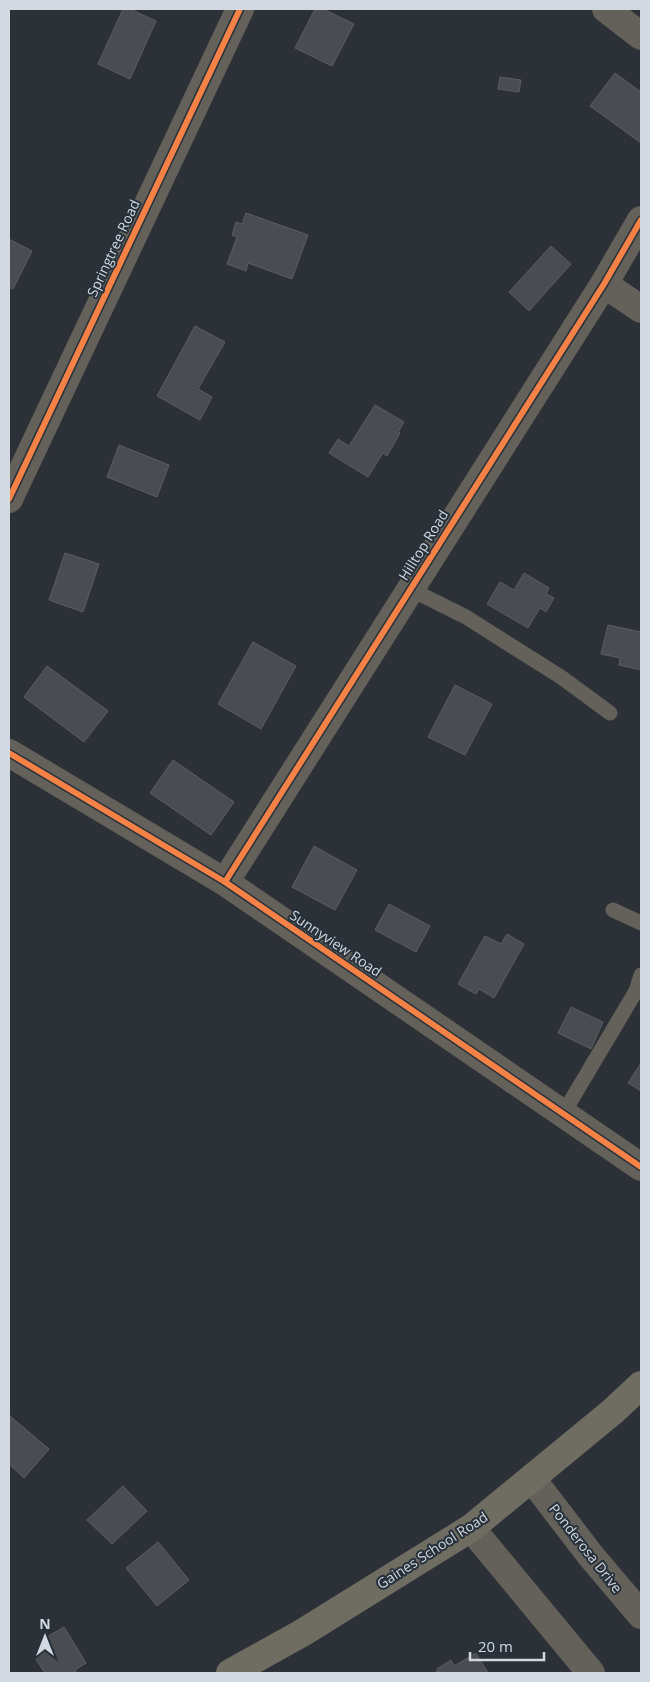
<svg xmlns="http://www.w3.org/2000/svg" width="650" height="1682" font-family="'Open Sans',sans-serif">
<style>
.building{fill:#494c51;stroke:#5b5e63}
.lines{fill:none;stroke-linecap:round;stroke-linejoin:round}
.service{stroke:#636159;stroke-width:15}
.minor{stroke:#636159;stroke-width:28}
.secondary{stroke:#6f6c62;stroke-width:28}
.cycleway-casing{stroke:#27313b;stroke-width:9}
.cycleway{stroke:#f48246;stroke-width:6}
.labels{text-anchor:middle;dominant-baseline:central;stroke-width:4;stroke-linejoin:round;paint-order:stroke}
.street-label{font-size:14px;fill:#d3d9e0;stroke:#27313b}
</style>
<rect width="100%" height="100%" fill="#2c3137"/>
<g class="building">
<polygon points="123,9 130,9 156,21 130,79 98,64"/>
<polygon points="315,9 323,9 354,24 332,66 295,48"/>
<polygon points="615,73 641,92 641,143 590,106"/>
<polygon points="500,77 521,80 519,92 498,89"/>
<polygon points="246,213 308,235 292,279 248,263 246,271 227,264 237,237 232,235 236,222 242,224"/>
<polygon points="9,239 32,251 13,289 9,287"/>
<polygon points="551,246 571,264 529,311 509,292"/>
<polygon points="195,326 225,342 198,389 212,397 200,420 157,396"/>
<polygon points="375,405 404,422 398,432 400,433 387,456 383,453 368,477 329,453 338,439 349,446"/>
<polygon points="119,445 169,465 157,497 107,477"/>
<polygon points="65,553 99,564 83,612 49,600"/>
<polygon points="524,573 549,588 546,594 554,598 546,612 540,608 528,628 487,604 500,582 514,590"/>
<polygon points="608,625 641,632 641,670 619,665 620,658 601,654"/>
<polygon points="253,642 296,666 261,729 218,704"/>
<polygon points="47,666 108,711 84,742 24,697"/>
<polygon points="455,685 492,704 465,755 428,737"/>
<polygon points="173,760 234,802 211,835 150,793"/>
<polygon points="314,846 357,870 335,910 292,887"/>
<polygon points="389,904 430,926 416,952 375,930"/>
<polygon points="507,934 524,944 494,998 479,989 476,994 458,984 485,936 501,944"/>
<polygon points="571,1007 603,1022 591,1049 558,1033"/>
<polygon points="641,1063 641,1091 628,1083"/>
<polygon points="10,1416 49,1449 24,1478 9,1464"/>
<polygon points="123,1486 147,1511 112,1544 87,1520"/>
<polygon points="158,1542 189,1580 157,1606 126,1568"/>
<polygon points="64,1627 86,1663 75,1670 77,1673 45,1673 35,1658 51,1648 45,1638"/>
<polygon points="476,1653 488,1673 434,1673 438,1671 437,1669 451,1660 454,1666"/>
</g>
<g class="lines">
<g class="service">
<polyline points="410,589 466,617 561,677 610,713"/>
<polyline points="613,910 641,923"/>
<polyline points="563,1114 636,991 641,975"/>
</g>
<g class="minor">
<polyline points="606,9 641,36"/>
<polyline points="604,284 641,309"/>
<polyline points="9,499 240,9"/>
<polyline points="9,753 225,882 641,1167"/>
<polyline points="225,882 604,284 641,220"/>
<polyline points="532,1479 591,1556 641,1615"/>
<polyline points="471,1528 591,1673"/>
</g>
<polyline class="secondary" points="230,1673 302,1633 471,1528 612,1412 641,1385"/>
<g class="cycleway-casing">
<g id="cycleway">
<polyline points="9,499 240,9"/>
<polyline points="9,753 225,882 641,1167"/>
<polyline points="225,882 604,284 641,220"/>
</g>
</g>
<use href="#cycleway" class="cycleway"/>
</g>
<g class="labels">
<g class="street-label">
<text transform="translate(113 248) rotate(-65)">Springtree Road</text>
<text transform="translate(423 545) rotate(-58)">Hilltop Road</text>
<text transform="translate(336 943) rotate(34)">Sunnyview Road</text>
<text transform="translate(586 1548) rotate(52)">Ponderosa Drive</text>
<text transform="translate(432 1550) rotate(-33)">Gaines School Road</text>
</g>
</g>
<rect width="650" height="1682" fill="none" stroke="#d3d9e0" stroke-width="20"/>
<g transform="translate(45 1637)" stroke="#27313b" stroke-width="4" paint-order="stroke">
<path d="M0-4L9 19L0 12L-9 19Z" fill="#d3d9e0"/>
<text y="-8" font-size="14" font-weight="bold" text-anchor="middle" fill="#d3d9e0">N</text>
</g>
<path d="M470 1652v8h74v-8" fill="none" stroke="#d3d9e0" stroke-width="2.5"/>
<text x="478" y="1652" font-size="15" fill="#d3d9e0" stroke="#27313b" stroke-width="4" paint-order="stroke">20 m</text>
</svg>
